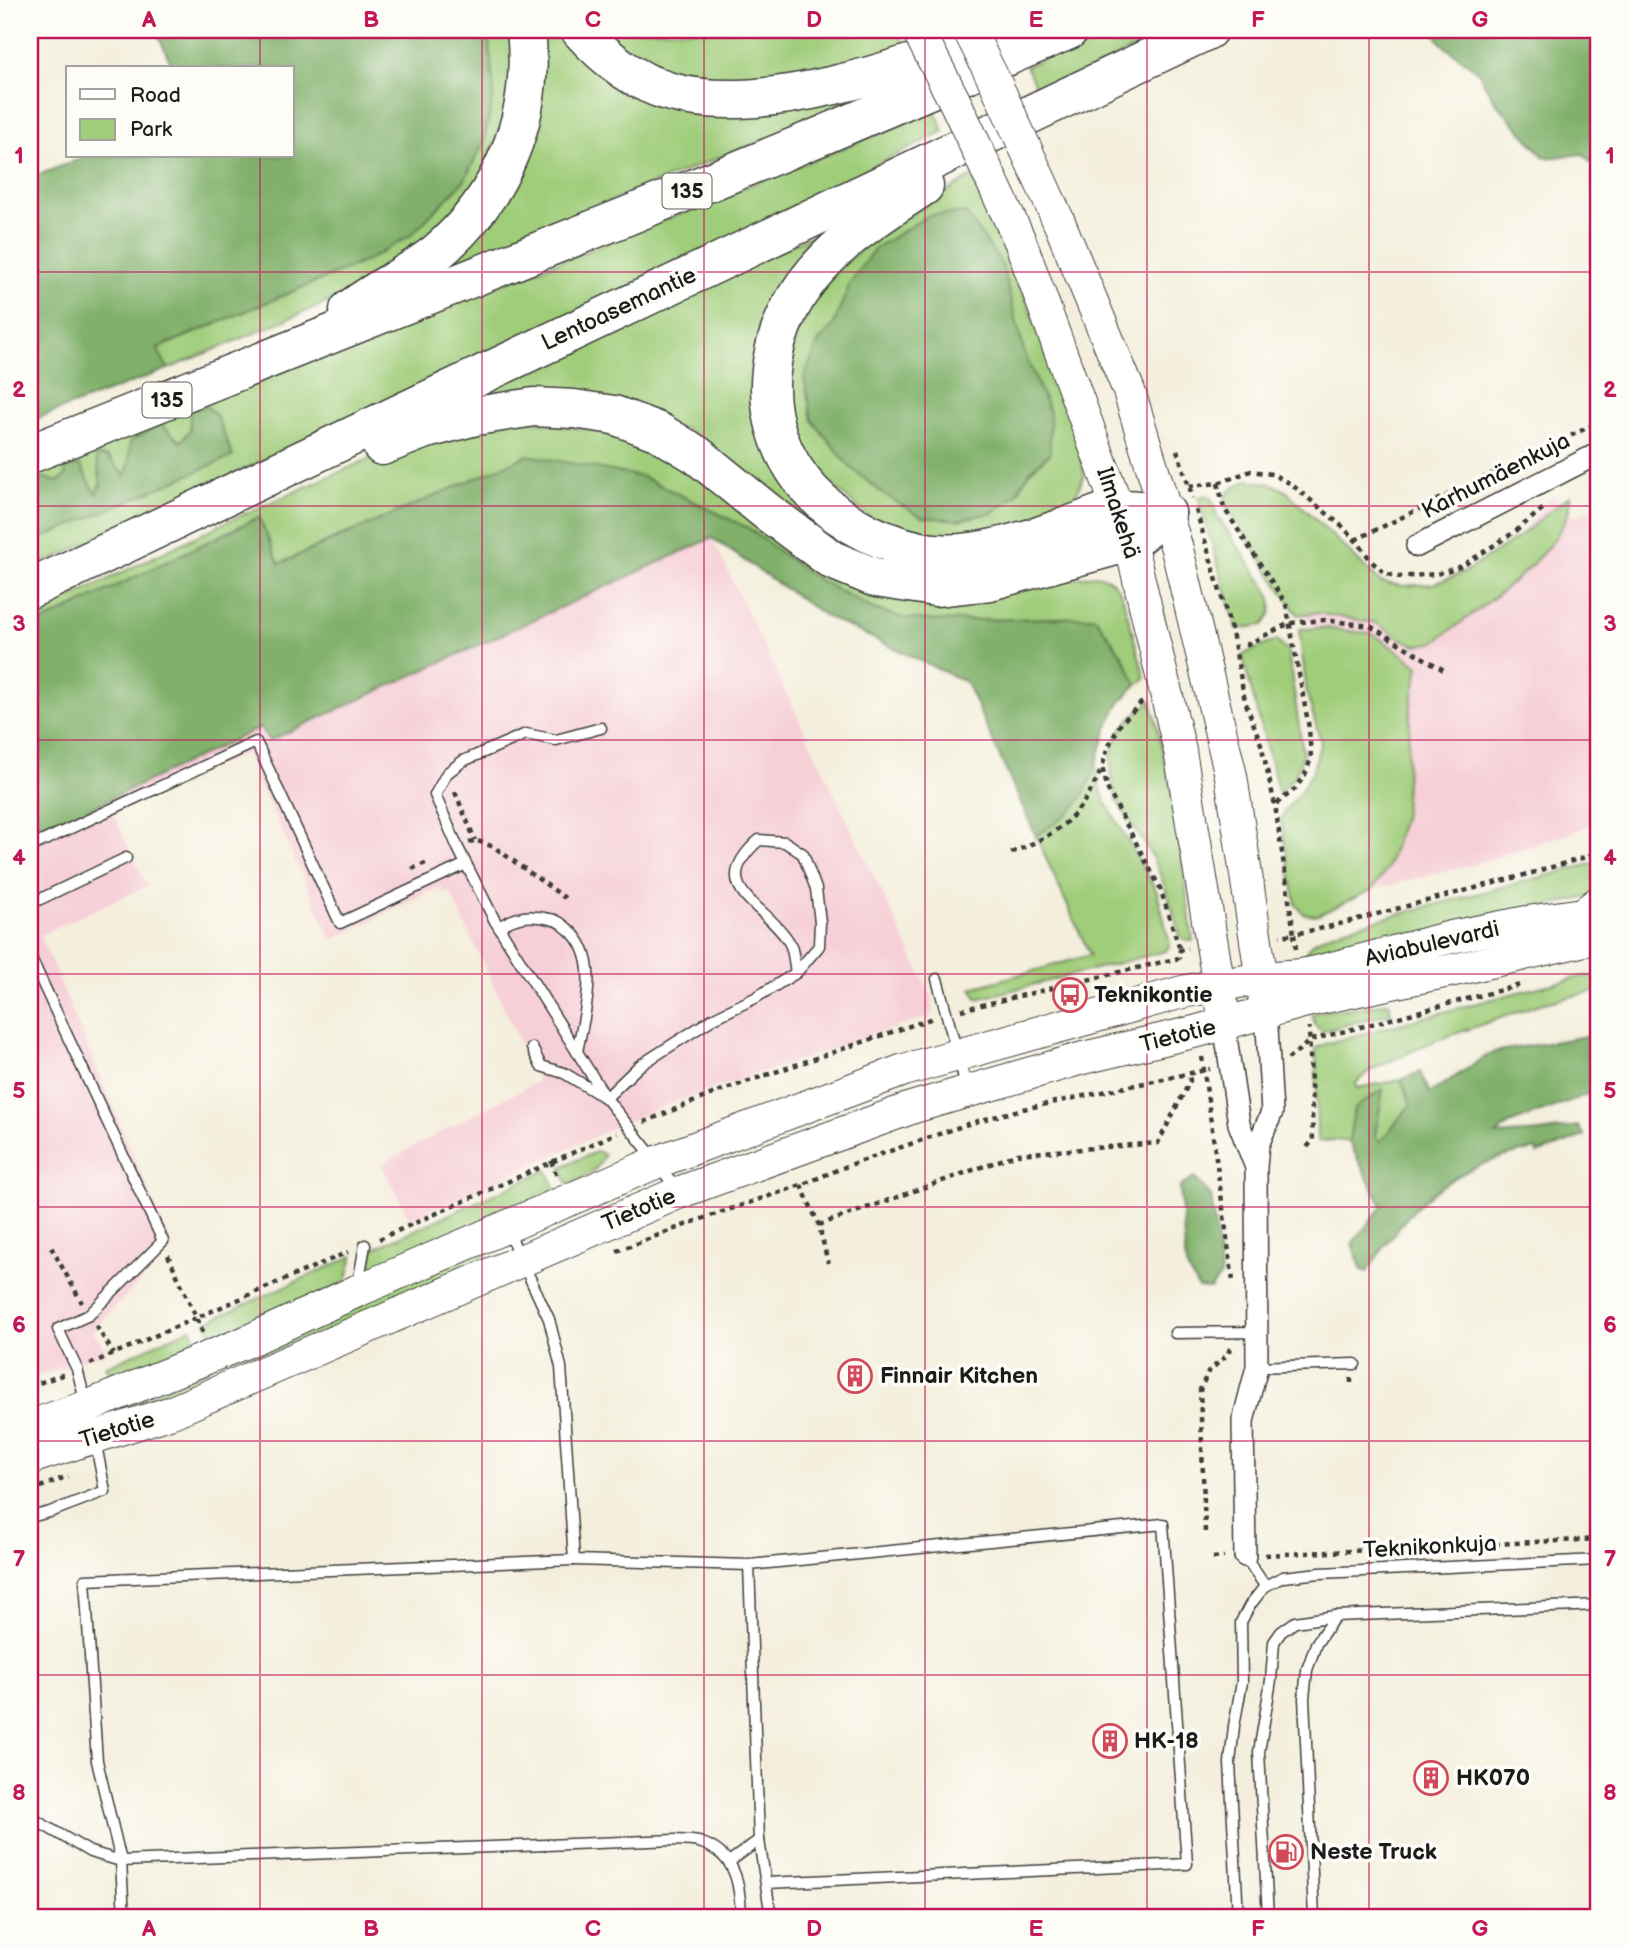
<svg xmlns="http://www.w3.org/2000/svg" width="1629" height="1947" font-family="'Balsamiq Sans',sans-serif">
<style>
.built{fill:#f6cfd7}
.green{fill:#a0cd7a;stroke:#5e744b;stroke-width:2;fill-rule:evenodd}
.forest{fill:#80b06a;stroke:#4e6643;stroke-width:2}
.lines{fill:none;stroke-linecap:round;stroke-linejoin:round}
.lane-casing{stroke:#3c3c39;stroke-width:13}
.street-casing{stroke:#3c3c39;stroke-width:24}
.secondary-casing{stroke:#3c3c39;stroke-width:34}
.highway-casing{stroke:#3c3c39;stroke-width:41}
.path{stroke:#3c3c39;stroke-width:4.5;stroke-dasharray:5 5;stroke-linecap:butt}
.lane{stroke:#fff;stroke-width:10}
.street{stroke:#fff;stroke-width:21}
.secondary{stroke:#fff;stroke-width:32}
.highway{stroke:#fff;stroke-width:38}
.secondary-bridge-casing{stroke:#3c3c39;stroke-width:34;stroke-linecap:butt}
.secondary-bridge{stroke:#fff;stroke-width:32}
.grid{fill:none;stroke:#c2185b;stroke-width:2;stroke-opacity:0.55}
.labels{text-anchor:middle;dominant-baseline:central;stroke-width:7;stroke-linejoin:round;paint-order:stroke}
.shield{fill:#fdfcf7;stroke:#605f5e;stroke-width:2}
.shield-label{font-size:21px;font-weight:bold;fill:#1c1c1c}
.street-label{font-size:23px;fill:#1c1c1c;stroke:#fdfcf7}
.poi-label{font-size:23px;font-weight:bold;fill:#1c1c1c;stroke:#fdfcf7;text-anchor:start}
.neatline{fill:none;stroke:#c2185b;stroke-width:2.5}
.grid-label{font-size:23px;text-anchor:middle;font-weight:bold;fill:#c2185b}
</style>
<rect width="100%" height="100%" fill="#fdfcf7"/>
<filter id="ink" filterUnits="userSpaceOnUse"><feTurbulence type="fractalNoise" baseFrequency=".0143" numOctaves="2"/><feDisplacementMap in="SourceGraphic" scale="14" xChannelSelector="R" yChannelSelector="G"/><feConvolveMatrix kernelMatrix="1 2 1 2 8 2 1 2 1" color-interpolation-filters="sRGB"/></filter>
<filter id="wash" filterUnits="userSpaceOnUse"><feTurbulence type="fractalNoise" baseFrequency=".00686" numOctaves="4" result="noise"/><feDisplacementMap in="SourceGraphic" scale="28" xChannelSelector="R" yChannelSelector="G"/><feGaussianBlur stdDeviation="1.57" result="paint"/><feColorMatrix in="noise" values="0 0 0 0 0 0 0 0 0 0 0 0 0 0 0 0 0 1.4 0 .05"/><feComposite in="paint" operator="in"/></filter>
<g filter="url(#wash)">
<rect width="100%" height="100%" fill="#f4efdd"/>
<g class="built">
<polygon points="1552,495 1574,517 1599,506 1599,821 1571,833 1475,864 1330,900 1320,637 1233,501 1398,601 1500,560"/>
<polygon points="712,538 933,999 931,1016 660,1107 410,1220 381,1164 538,1081 450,892 444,894 440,887 332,940 245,753 113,813 147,886 40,935 173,1248 93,1330 106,1352 30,1379 30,832 49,828 261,727 269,740"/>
</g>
<g class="green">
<polygon points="488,30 511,30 516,89 471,203 380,278 326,303 168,369 156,349 368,260 411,235 464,181 484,142 494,92"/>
<polygon points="536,30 568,30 644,94 920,76 419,279 462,248"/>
<polygon points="600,30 897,30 908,50 825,74 698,85 651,68"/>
<polygon points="1109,30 1173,30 1039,94 1026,66"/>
<polygon points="935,111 944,131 657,275 30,570 30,543 232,456 190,430 180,442 129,464 125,476 108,457 96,495 65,476 58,482 41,477 30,481 30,466 589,250"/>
<path d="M972 176 1027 301 1078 439 1084 475 1074 501 1002 532 939 542 885 530 807 464 792 419 786 389 799 317 839 268 879 235ZM1013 310 1025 354 1050 413V454L1030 471 1016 495 991 513 958 520 818 343 833 326Z"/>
<polygon points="869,209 755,406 883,553 856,557 684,428 430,412"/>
<path d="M516 419 640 437 939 601 1095 575C1109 576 1115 583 1122 595L1145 678 1137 685 1122 655 1095 617 943 621 903 619 873 609 810 575 748 528 643 477 347 533 279 564 259 517 30 628V617L222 524 389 450Z"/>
<path d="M1247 480 1272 484 1286 491 1380 582 1403 586 1433 584 1465 572 1520 536 1566 498 1570 496C1574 548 1471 614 1433 643L1416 645 1404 640 1376 623 1316 613 1298 615 1226 507 1225 497 1231 489Z"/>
<path d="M1207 495 1212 500 1217 516 1267 589C1274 604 1274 612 1263 625L1237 629 1198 497Z"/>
<polygon points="1324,628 1373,634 1419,666 1411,705 1404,814 1388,867 1372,890 1318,915 1304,914 1296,905 1281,820 1285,810 1297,797 1312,773 1321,742 1307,694 1299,629"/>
<polygon points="1276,640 1288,652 1303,754 1296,774 1279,794 1242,655"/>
<path d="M1151 701C1172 779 1182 860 1193 941H1187L1180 936C1172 906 1163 876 1148 849 1139 834 1127 819 1119 804 1115 796 1113 786 1112 777 1106 742 1124 721 1151 701Z"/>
<polygon points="1096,764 1100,788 1105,801 1157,892 1170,944 1166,951 977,999 972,988 1090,955 1036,836 1060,820 1088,786"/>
<path d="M1599 862V891L1592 896 1310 961 1305 955C1309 939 1331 934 1346 928Z"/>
<polygon points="1584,976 1599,976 1599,990 1540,1004 1429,1043 1369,1071 1356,1083 1357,1088 1401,1080 1411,1104 1380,1143 1375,1136 1382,1090 1354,1109 1349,1142 1336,1140 1317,1141 1316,1048 1328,1043 1515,993"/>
<path d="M1389 1002 1391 1013 1324 1031C1315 1029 1314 1022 1312 1014 1337 1007 1364 1010 1389 1002Z"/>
<path d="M598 1151 604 1155C597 1172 585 1178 568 1185L561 1167Z"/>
<polygon points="547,1170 557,1192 371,1272 373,1249"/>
<polygon points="482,1247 491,1252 436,1286 227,1379 220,1363"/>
<polygon points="353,1256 346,1282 215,1343 206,1322"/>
<polygon points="191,1328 200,1349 123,1378 114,1377 105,1367"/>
<polygon points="210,1368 217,1384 142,1406 134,1403"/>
</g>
<g class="forest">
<polygon points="156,30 488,30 494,92 484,142 464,181 411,235 368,260 157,348 168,369 30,421 30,178 88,156 292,156 292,68 173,68"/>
<polygon points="1432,30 1599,30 1599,163 1593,165 1583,154 1545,158 1493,99 1478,71 1443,45"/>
<polygon points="966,213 1002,265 1025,354 1050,413 1050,453 1030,471 1016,495 991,513 958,520 922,517 883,494 850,467 812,420 804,377 818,343 833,326 850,283 874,249 929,215"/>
<polygon points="206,406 216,415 233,456 30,543 30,481 41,477 58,482 65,476 66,467 80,465 96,494 101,484 96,455 108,457 125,476 129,464 130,441 161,424 181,442 190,430 190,410"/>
<path d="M528 455 643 477 748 528 810 575 873 609 903 618 943 621 1095 617 1122 655 1137 685C1097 717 1106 763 1079 801 1068 817 1051 826 1036 836L966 682 825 616 712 538 269 741 261 727 49 828 30 832V628L259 517 279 564Z"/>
<path d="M1593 1035C1599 1055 1601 1071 1596 1091L1509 1124 1496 1135 1540 1132 1578 1126 1584 1136 1537 1154 1536 1149C1452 1165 1411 1201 1367 1272L1362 1270 1352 1244 1382 1206 1349 1142 1354 1109 1383 1089 1375 1136 1380 1142 1411 1104 1401 1080 1420 1072 1430 1093 1493 1052Z"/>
<polygon points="1194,1177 1211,1196 1221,1276 1210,1289 1198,1288 1186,1266 1180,1187"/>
</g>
</g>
<g filter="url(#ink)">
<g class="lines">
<g class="lane-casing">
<g id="lane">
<polyline points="601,728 556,740 526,734 463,761 447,773 435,795 458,848 495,921 606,1098 657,1162 677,1191"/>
<polyline points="30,847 256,742 340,923 466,864"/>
<polyline points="30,904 126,858"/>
<path d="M499 927C516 916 530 914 550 919 558 920 562 924 568 929 603 958 584 1014 577 1052"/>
<polyline points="30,956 163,1241 89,1315 58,1329 77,1369 86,1404"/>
<polyline points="937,979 967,1089"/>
<polyline points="532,1048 541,1066 564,1073 604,1097"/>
<path d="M606 1098 639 1066 714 1018 755 998 796 973 819 946 820 922 816 889 803 854 785 842 759 840C704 889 766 903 789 942 794 950 794 963 796 973"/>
<polyline points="507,1229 549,1319 561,1367 574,1560 749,1565"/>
<polyline points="358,1284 365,1245"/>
<polyline points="1175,1333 1257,1332"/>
<polyline points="1257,1367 1355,1364"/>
<polyline points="30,1517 50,1512 105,1491 95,1440"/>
<polyline points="1245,1556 1265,1586"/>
<path d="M30 1817 90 1852 121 1861 675 1840C683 1841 694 1840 702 1843 737 1856 740 1885 741 1917"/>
<polyline points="729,1862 759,1840"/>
<polyline points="766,1883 1187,1864 1163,1524 749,1565 759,1840 771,1917"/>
<polyline points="124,1917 121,1861 97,1761 85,1580 574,1560"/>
<polyline points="1238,1917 1230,1763 1234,1726 1242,1682 1241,1622 1250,1605 1265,1586 1283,1577 1320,1573 1599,1560"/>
<polyline points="1268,1917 1259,1752 1271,1680 1274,1642 1281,1632 1295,1622 1335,1616 1599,1605"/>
<polyline points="1314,1917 1304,1698 1307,1670 1316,1644 1335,1616"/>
</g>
</g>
<g class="street-casing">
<g id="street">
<polyline points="1417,546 1599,453"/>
<polyline points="1224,1024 1239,1124 1255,1165"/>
<polyline points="1245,1556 1243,1421 1257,1367 1256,1167 1258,1145 1272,1112 1266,1011"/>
</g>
</g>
<g class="secondary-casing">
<g id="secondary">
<polyline points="1059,222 1129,391 1177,549 1231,776 1265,1000"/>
<polyline points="1020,241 1130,542 1180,751 1222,1005"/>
<polyline points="30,1426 86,1407 246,1342 357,1291 657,1162 904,1070 1186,991 1262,978 1301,975 1317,972 1451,937 1527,922 1583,914 1599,902"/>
<polyline points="30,1458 172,1412 678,1193 914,1107 1083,1058 1198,1031 1306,1001 1463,968 1594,938 1599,938"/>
</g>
</g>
<g class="highway-casing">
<g id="highway">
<path d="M580 30C605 58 634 82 671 92 768 119 915 63 1007 30"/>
<path d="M924 186C873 219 817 254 789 310 745 399 780 490 868 533 889 543 909 550 933 553 977 557 1032 539 1073 524 1086 520 1105 510 1119 509 1133 508 1151 512 1166 513"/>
<path d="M349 310C376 289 408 275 435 254 502 198 536 117 526 30"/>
<polyline points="382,446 423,430 476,416 534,407 574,409 614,415 659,432 697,455 766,511 832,560 876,578 935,587 990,581 1130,542 1166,513"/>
<polyline points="30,454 627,216 821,136 1069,30"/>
<polyline points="30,589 1208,30"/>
</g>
</g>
<g class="path">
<polyline points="1177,450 1193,498"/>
<polyline points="1218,483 1224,508 1286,604 1309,728 1311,758 1305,775 1295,789 1275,805"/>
<polyline points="1189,486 1218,483 1251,471 1272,474 1291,484 1342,526 1359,544 1372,562 1385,573 1398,577 1437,574 1462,566 1516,531 1546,506"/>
<polyline points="1196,510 1232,632 1245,701 1261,744 1275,805 1294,934 1280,936"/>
<polyline points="1355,540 1599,422"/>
<polyline points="1246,645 1290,623 1325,620 1370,626 1447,672"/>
<polyline points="1142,702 1121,723 1108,747 1102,767 1108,790 1160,888 1180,950"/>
<polyline points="455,792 475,840"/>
<polyline points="469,843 475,840 494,847 565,898"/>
<path d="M1011 853C1061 832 1079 819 1102 768"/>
<polyline points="412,869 430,861"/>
<polyline points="1296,949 1294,934 1328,927 1532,873 1599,853"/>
<polyline points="961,1010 1179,958 1180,950 1188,948"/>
<polyline points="1202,1057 1233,1281"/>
<polyline points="1288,1059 1311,1040 1524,984"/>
<polyline points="644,1122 720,1091 933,1018"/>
<polyline points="1307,1147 1313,1141 1309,1027"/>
<polyline points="551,1161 558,1179"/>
<polyline points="801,1185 819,1225 828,1263"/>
<polyline points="819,1225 1018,1154 1158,1143 1190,1081 1189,1073"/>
<polyline points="379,1239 617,1133"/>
<polyline points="51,1247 82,1303"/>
<polyline points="617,1251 693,1222 801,1185 847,1166 971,1123 1023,1109 1210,1069"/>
<polyline points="168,1255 203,1333"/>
<polyline points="96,1326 114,1354"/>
<polyline points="90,1364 348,1252"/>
<polyline points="1351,1378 1351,1388"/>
<polyline points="30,1386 65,1374"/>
<polyline points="30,1489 43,1486 68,1476"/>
<polyline points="1205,1532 1200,1390 1208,1372 1228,1354 1230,1348"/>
<polyline points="1265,1555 1599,1539"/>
<polyline points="1213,1558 1224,1557"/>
</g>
<use href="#lane" class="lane"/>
<use href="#street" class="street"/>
<use href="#secondary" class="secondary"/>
<use href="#highway" class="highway"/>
<g class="secondary-bridge-casing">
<g id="secondary-bridge">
<polyline points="918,30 956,104 1020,241"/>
<polyline points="969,30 997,86 1059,222"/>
</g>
</g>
<use href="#secondary-bridge" class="secondary-bridge"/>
</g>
</g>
<path class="grid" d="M260 30V68M482 30V1917M704 30V1917M925 30V1917M1147 30V1917M1369 30V1917M260 156V1917M30 272H1599M30 506H1599M30 740H1599M30 974H1599M30 1207H1599M30 1441H1599M30 1675H1599"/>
<defs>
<g id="bus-ring" transform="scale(1.75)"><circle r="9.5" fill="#fdfcf7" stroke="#d1495b" stroke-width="1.5"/><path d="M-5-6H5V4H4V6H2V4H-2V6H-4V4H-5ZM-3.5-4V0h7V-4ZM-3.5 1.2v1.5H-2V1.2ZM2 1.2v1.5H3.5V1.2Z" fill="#d1495b"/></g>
<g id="building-ring" transform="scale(1.75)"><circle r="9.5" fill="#fdfcf7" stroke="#d1495b" stroke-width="1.5"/><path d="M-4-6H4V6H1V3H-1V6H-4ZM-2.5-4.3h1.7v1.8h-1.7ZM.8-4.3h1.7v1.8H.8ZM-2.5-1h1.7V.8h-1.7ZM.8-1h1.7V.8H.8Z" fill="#d1495b"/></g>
<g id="fuel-ring" transform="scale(1.75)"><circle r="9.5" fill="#fdfcf7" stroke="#d1495b" stroke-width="1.5"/><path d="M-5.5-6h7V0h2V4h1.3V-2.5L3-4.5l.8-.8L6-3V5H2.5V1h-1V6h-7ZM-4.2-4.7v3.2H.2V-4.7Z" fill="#d1495b"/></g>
</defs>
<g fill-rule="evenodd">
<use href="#bus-ring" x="1070" y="995"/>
<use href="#building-ring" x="855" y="1376"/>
<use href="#building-ring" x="1110" y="1741"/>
<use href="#building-ring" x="1431" y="1778"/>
<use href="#fuel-ring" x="1286" y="1852"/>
</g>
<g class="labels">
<g class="shield">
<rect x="662.5" y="173.5" width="49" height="35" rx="5"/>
<rect x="142.5" y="382.5" width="49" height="35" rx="5"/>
</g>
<g class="shield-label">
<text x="687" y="191">135</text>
<text x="167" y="400">135</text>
</g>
<g class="street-label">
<text transform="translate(619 309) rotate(-25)">Lentoasemantie</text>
<text transform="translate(1496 476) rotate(-27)">Karhumäenkuja</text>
<text transform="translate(1118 513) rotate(72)">Ilmakehä</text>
<text transform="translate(1432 944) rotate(-13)">Aviabulevardi</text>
<text transform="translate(1178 1036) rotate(-14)">Tietotie</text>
<text transform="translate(639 1210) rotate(-23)">Tietotie</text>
<text transform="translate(117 1430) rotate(-17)">Tietotie</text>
<text transform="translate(1430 1547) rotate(-3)">Teknikonkuja</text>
</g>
<g class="poi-label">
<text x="1094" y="995">Teknikontie</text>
<text x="880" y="1376">Finnair Kitchen</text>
<text x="1134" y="1741">HK-18</text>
<text x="1456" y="1778">HK070</text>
<text x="1310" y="1852">Neste Truck</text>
</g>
</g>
<rect width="1629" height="1947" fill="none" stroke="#fdfcf7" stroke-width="77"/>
<rect x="66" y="66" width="228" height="91" fill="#fdfcf7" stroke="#a3a29f" stroke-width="2"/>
<rect x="80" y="89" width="35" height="10" fill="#ffffff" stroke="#a3a29f" stroke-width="2"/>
<text x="130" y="102" font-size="21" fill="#1c1c1c">Road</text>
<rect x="80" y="119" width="35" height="21" fill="#a0cd7a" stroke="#a3a29f" stroke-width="2"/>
<text x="130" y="136" font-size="21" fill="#1c1c1c">Park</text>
<rect x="38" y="38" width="1552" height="1871" class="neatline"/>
<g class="grid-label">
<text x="149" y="27">A</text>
<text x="371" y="27">B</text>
<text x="593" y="27">C</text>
<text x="814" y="27">D</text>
<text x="1036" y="27">E</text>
<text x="1258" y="27">F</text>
<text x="1480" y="27">G</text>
<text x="19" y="163">1</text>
<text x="1610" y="163">1</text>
<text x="19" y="397">2</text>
<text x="1610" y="397">2</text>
<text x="19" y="631">3</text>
<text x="1610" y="631">3</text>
<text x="19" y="865">4</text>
<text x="1610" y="865">4</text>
<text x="19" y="1098">5</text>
<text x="1610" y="1098">5</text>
<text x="19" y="1332">6</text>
<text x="1610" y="1332">6</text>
<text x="19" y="1566">7</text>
<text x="1610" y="1566">7</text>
<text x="19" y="1800">8</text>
<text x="1610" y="1800">8</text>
<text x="149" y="1936">A</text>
<text x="371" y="1936">B</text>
<text x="593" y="1936">C</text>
<text x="814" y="1936">D</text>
<text x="1036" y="1936">E</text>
<text x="1258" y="1936">F</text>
<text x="1480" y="1936">G</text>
</g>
</svg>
